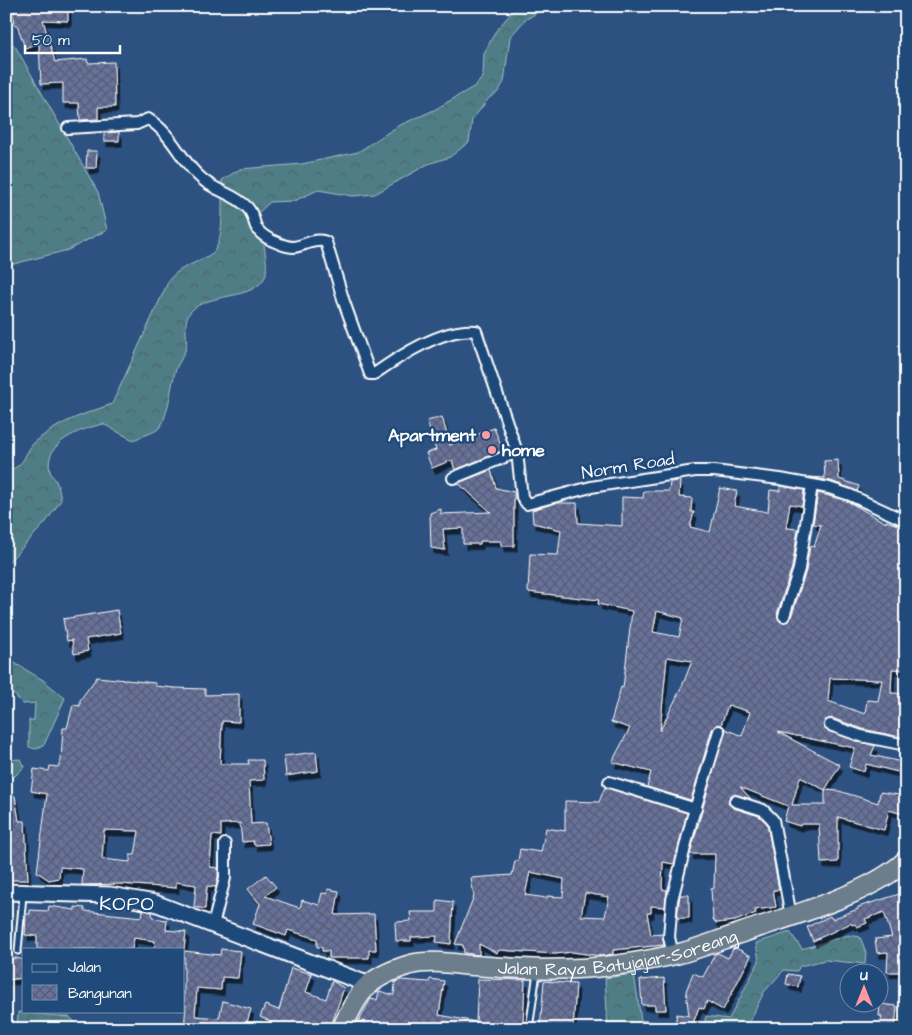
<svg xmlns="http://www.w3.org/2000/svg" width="912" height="1035" font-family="'Architects Daughter',sans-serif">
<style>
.forest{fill:url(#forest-crowns);stroke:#a8bec2}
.building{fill:url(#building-cross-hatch);stroke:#fff;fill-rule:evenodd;filter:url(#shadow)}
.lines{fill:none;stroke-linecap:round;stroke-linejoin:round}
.lane-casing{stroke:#fff;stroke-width:9}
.street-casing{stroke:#fff;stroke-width:14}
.secondary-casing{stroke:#fff;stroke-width:19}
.highway-casing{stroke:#fff;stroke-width:22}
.lane{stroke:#1f4a7a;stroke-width:5}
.street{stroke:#1f4a7a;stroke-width:10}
.secondary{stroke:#1f4a7a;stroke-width:15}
.highway{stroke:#6c7d8b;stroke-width:19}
.poi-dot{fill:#ff9aa2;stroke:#1f4a7a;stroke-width:2}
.labels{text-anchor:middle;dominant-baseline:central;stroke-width:5;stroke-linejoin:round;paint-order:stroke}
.poi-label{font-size:18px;font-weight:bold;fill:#fff;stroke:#1f4a7a;text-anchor:end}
.street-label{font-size:18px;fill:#fff;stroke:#1f4a7a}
.quarter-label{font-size:20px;letter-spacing:1px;fill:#fff;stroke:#1f4a7a}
</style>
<defs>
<pattern id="forest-crowns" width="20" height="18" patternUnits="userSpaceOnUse" patternTransform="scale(1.25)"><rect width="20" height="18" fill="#507d86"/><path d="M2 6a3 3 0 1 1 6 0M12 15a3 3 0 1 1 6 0" fill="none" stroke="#4e6469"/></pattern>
<pattern id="building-cross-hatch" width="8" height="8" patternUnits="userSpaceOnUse" patternTransform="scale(1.25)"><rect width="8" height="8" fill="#66719c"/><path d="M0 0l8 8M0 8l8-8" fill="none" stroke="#585d70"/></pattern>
<filter id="shadow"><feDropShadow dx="3" dy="5.5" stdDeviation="0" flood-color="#0009"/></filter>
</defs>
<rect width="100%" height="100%" fill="#2d5281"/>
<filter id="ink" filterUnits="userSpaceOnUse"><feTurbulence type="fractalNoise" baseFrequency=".02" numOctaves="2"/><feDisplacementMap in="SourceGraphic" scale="10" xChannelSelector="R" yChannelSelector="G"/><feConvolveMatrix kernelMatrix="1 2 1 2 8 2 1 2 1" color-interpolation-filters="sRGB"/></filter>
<g filter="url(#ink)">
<g class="forest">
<path d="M517 6H548L525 20 510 37 504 82 498 92 489 98 472 120 469 142 450 157 428 164 375 194 353 196 318 190 294 201 270 202 258 213C260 227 270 265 265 277 253 301 209 292 191 311 182 320 188 336 186 348 184 356 177 364 175 372 171 385 168 422 157 430 150 434 140 437 133 440L103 424C81 429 43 442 50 471 51 475 54 478 56 481 59 487 60 494 61 500L46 522 6 565V470C25 469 24 452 35 442 58 422 84 414 112 404L169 280C180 266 196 264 211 254 226 245 221 197 222 180L240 169 302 164 358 152 398 126 434 110 475 86 483 77 484 54 495 32Z"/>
<polygon points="6,38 15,46 98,192 107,230 68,250 6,266"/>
<polygon points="6,654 16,664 43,680 65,698 44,745 36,749 29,747 29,720 34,720 35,703 23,704 6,686"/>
<polygon points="20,759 24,767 15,776 6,778 6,760"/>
<polygon points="790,932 802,949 848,935 860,937 866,952 865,964 825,960 800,966 797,971 784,970 764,992 746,1029 703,1029 706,1016 729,1019 759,961 756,943"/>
<polygon points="634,974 641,1020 668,1024 668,1029 608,1029 605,978"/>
<polygon points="18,1012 70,1017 77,1025 77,1029 17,1029"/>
</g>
<g class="building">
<polygon points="13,6 68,6 68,21 43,20 55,62 87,59 88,63 114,62 115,107 98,107 98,119 80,120 79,103 63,103 63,83 41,84 39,43 25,48 17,25 14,25"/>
<polygon points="119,132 119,141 104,141 104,133"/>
<polygon points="87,151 97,151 96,168 86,168"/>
<polygon points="442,417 450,445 494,428 503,450 455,470 452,460 432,468 426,453 436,450 427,421"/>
<polygon points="838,460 839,479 859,486 857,491 831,481 809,477 825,478 824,461"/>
<polygon points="491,470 496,488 514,492 514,546 501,546 501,541 480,541 480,544 463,544 463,528 443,529 445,550 431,548 430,513 441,509 441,514 491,512 458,483"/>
<path d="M680 481 679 497 692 498 691 512H694L690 527 710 532 720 488 737 491 734 506 768 512 770 490 780 491V486L804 490 802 506 790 504 786 528 798 529 792 567 777 614 779 620 782 623 791 618 806 571 810 546 814 547 821 525 813 524 818 493 847 501 886 523V521L906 528V670L892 669 891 693 906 694 905 738 863 729 832 718 826 720 823 726 828 731 875 746 871 755 906 763V774L866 764 864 772 849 767 855 748 778 732 840 765 825 790 800 777 792 805H825V790L839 791 878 803 880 792 906 796V815L889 810 884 830 838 817V862L821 863 819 824H801L800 826 784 821 788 806 740 787 751 799 734 794 730 796 728 803 733 808 759 816 767 823 779 890H773L776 907 755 910 756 913 735 921 716 923 713 919 711 889 714 888 715 854H690L725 729 742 736 750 712 728 705 721 725 717 724 712 729 691 800 647 787 651 772 612 762 630 728 611 722 621 687 623 688 632 611 598 604 599 600 528 592 530 554 558 555 561 530 533 523 532 510 556 503H577L578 523 622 526V497L643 498 644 491H669L670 482ZM657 611 683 618 679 637 653 632ZM667 657 692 661 683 684 660 731ZM830 678 882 680 878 701 867 700 865 714 828 701Z"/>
<polygon points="117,610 121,633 86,639 88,651 74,654 72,640 67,641 63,619"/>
<path d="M97 677 155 683V686L174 688 205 689V695L239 694V722L222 721 220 764H249L248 760H263L264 780 249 781 251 824 266 823 269 844 254 845 253 841 242 842 240 823 221 824V836L212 835 210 867 218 868V877L216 887 207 886 205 909 194 907 196 885 176 882V888L120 884 82 885 83 869 60 867 59 878 49 880 37 872 47 794 31 791 34 769 49 771 50 766 58 767 61 761 63 728H67L73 705 80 706V700ZM104 830 139 831 135 855H130V862L102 859Z"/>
<polygon points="316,752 318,771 286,776 284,756"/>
<path d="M605 787 687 813 674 864 663 862 662 889 667 890 665 907 651 906V913H647L651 935 662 934 664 945 613 950V954L601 956 572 952 555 954 499 950 497 953 479 944V955L464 953 463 945 455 944 474 896 471 878 512 875 515 861H518L520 849 541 852 546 828 565 831V801L599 802ZM530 872 564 879 563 897 547 896V898L525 895ZM585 893 609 897 605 917 581 916Z"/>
<polygon points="15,796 19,821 25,821 28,880 6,880 6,798"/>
<polygon points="266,875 276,887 265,896 300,908 302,900 319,905 322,893 327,894 328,889 339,891 335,915 374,914 376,950 369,950 369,958 329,958 329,951 322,951 322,947 317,947 317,939 288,930 286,936 253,924 260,904 248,889"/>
<polygon points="906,892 906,951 902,951 901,972 887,972 888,952 877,953 875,939 892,937 884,912 865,919 867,923 857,927 855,924 852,925 851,923 813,941 807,927 830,916 832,919 858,909 858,907"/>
<polygon points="680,895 689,895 689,918 677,918"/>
<polygon points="437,900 453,902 451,944 436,942 437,936 411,937 411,941 396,941 395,922 411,921 410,912 437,912"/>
<polygon points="49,906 75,910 75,907 85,908 84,911 142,917 143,910 152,912 153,918 167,920 166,930 186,932 184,949 154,949 155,941 134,938 132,949 37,949 37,936 25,935 26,914 30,914 30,910 48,911"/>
<polygon points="734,947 751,956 723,1010 707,1001 704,1009 699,1007 691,1029 674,1029 677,1014 689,1016 686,991 693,973 703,977 715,954 718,953 728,958"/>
<polygon points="221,949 241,951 238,978 222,977 221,990 197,988 195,1016 219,1018 223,1001 251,1009 245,1029 184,1029 186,1005 184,1005 184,951 220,955"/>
<polygon points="16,958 24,960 24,978 6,980 6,959"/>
<polygon points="291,968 312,974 306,992 326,999 332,981 344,988 330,1029 269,1029 270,1021 260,1017 265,1005 279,1010"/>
<polygon points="788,974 800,976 798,987 786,984"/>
<polygon points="664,978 666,1010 655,1010 655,1005 642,1005 640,980"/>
<polygon points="430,979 444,981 439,1015 476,1022 478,979 525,980 523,1025 485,1023 485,1029 405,1029 394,1027 393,1029 369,1029 370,1025 358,1022 369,1002 371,999 377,1000 379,991 394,995 395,982 401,980 429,982"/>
<polygon points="544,981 576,984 573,1029 540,1029"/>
<polygon points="880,1004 897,1006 895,1029 879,1029 882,1016 879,1016"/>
</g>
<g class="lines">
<g class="lane-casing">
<g id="lane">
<polyline points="18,951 23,895"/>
<polyline points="529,1029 537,972"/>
</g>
</g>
<g class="street-casing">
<g id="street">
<path d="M68 128 137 124 148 119C173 134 181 162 202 179 215 191 235 194 247 207 259 220 248 228 271 240 278 243 285 247 293 247 304 246 316 237 326 242L344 302 370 374H374C400 356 444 327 476 331L517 452 522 497 527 504 591 487 695 471H714L780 479 829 488 850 495 906 521"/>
<polyline points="453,478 517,452"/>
<polyline points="784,616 799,569 812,485"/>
<polyline points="830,725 861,736 906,745"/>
<polyline points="609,782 696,809"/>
<polyline points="735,801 763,810 773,820 791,916"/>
<polyline points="213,925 225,878 225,844"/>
<polyline points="673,955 669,937 672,900 692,819 719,731"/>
</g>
</g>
<g class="secondary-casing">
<polyline id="secondary" points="6,892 110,895 155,903 367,984"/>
</g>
<g class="highway-casing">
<g id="highway">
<path id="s1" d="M342 1029C358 990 369 977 409 965 427 960 448 963 466 965 497 967 529 970 560 969 597 969 637 963 673 955 696 950 719 940 741 933 787 917 872 894 906 860"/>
</g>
</g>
<use href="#lane" class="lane"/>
<use href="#street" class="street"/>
<use href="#secondary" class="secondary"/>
<use href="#highway" class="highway"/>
</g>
</g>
<g class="poi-dot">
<circle cx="486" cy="435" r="5"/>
<circle cx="492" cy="450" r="5"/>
</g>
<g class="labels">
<g class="poi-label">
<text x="476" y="435">Apartment</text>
<text x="502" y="450" text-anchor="start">home</text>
</g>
<g class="street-label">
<text transform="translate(628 466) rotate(-9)">Norm Road</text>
<text stroke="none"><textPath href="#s1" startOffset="308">Jalan Raya Batujajar-Soreang</textPath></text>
</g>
<g class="quarter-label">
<text x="127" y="904">KOPO</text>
</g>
</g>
<rect width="912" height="1035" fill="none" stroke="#1f4a7a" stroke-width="25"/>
<rect x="12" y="12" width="887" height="1010" fill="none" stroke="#fff" stroke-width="2" filter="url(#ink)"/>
<rect x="22" y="948" width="162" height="65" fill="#1f4a7a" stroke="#7992af"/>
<rect x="32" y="964" width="25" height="8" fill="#1f4a7a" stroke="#7992af"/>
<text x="68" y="972" font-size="15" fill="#ffffff">Jalan</text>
<rect x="32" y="985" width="25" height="15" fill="url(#building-cross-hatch)" stroke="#7992af"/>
<text x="68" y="998" font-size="15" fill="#ffffff">Bangunan</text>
<g transform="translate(864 988)"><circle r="24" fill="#1f4a7a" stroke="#7992af"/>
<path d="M0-4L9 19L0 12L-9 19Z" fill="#ff9aa2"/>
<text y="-8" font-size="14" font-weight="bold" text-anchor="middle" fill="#ffffff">U</text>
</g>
<path d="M25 45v8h95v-8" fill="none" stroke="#ffffff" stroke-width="2.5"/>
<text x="32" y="45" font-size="15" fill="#ffffff" stroke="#1f4a7a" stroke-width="4" paint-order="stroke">50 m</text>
</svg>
